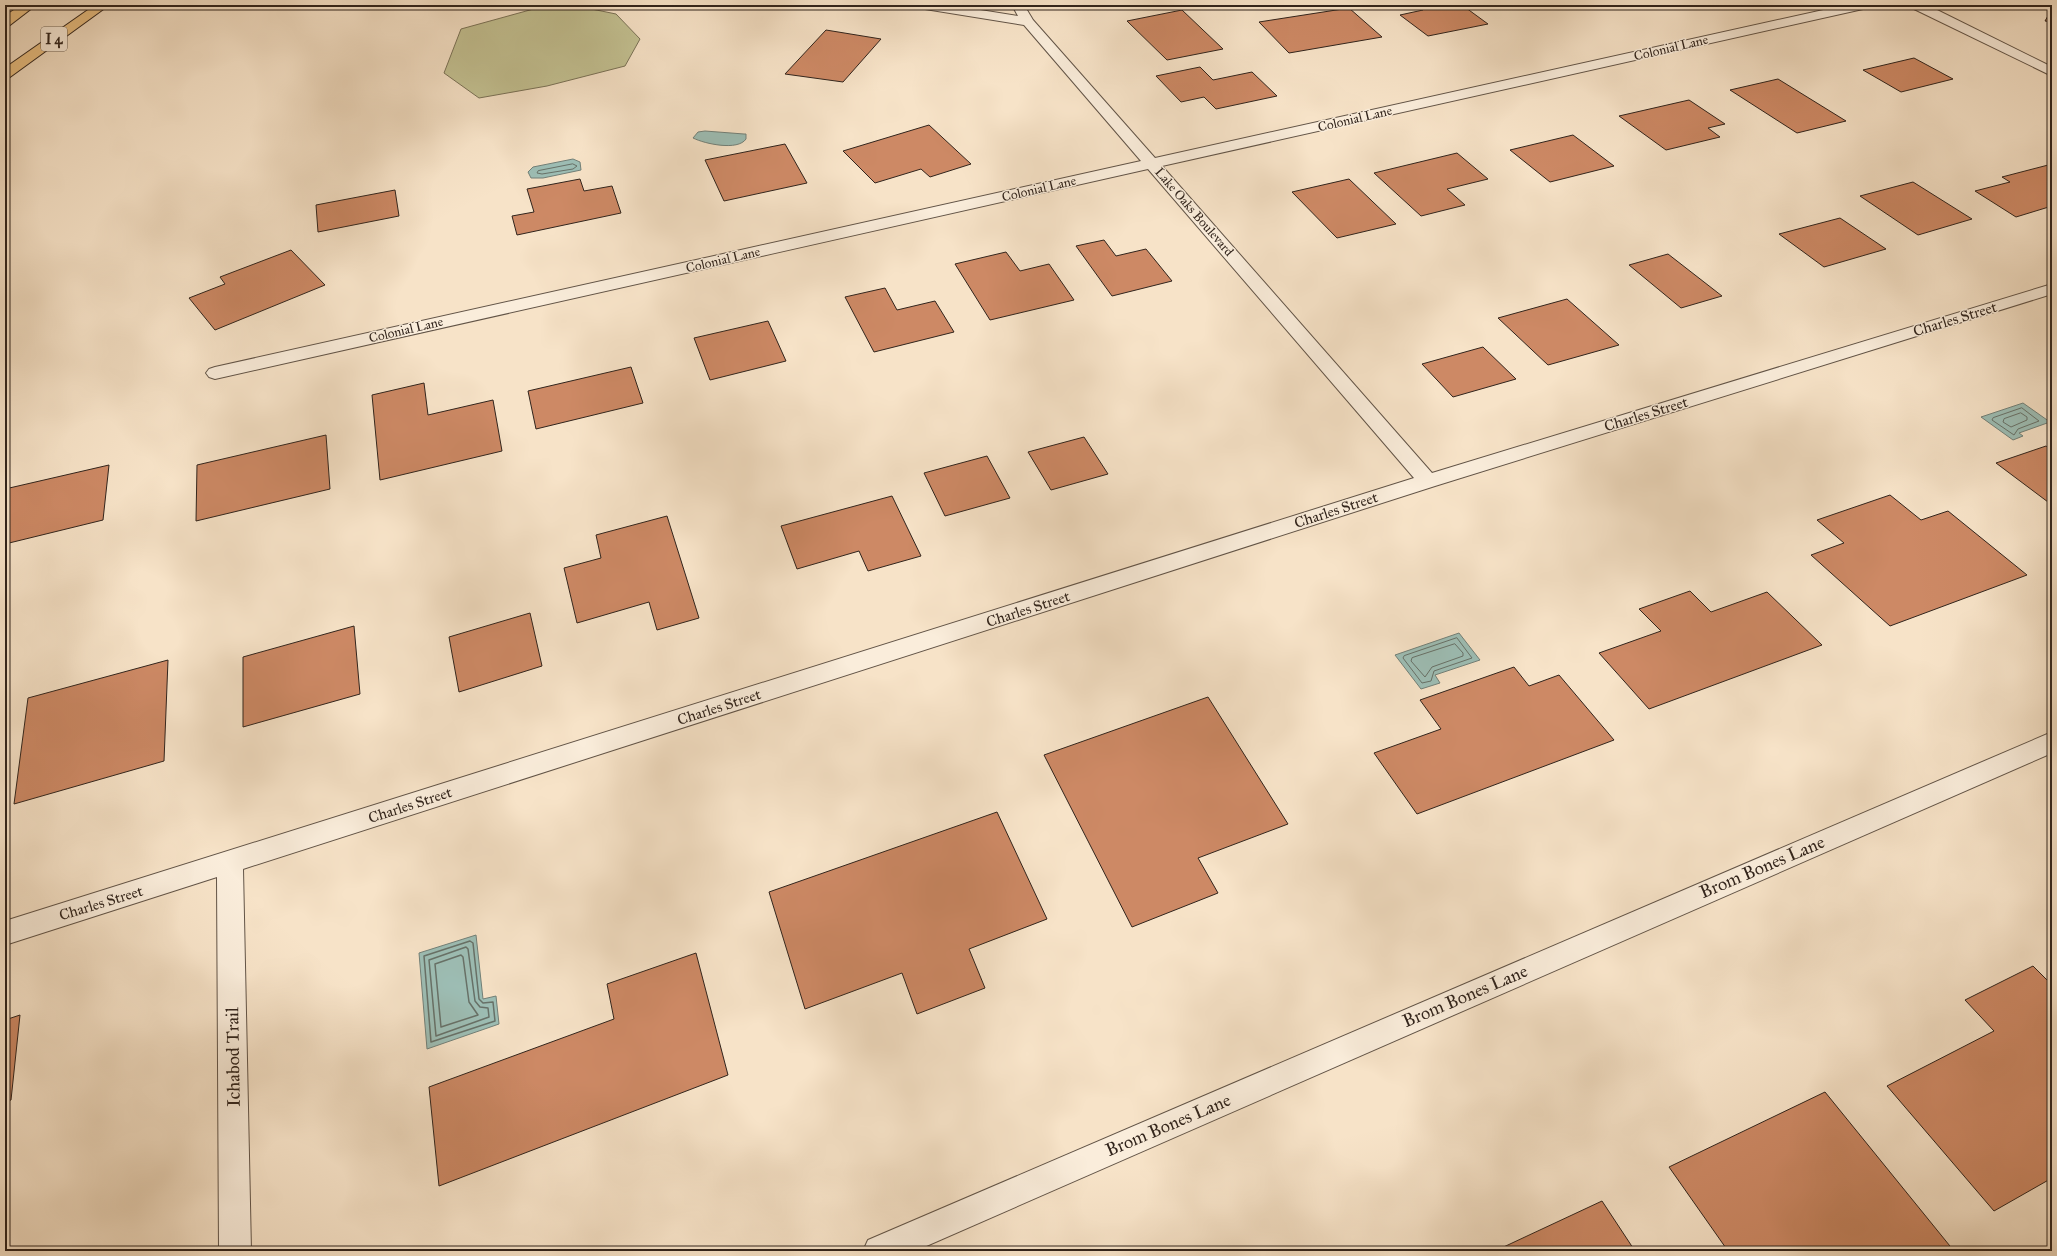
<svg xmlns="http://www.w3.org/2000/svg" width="2057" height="1256" font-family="'IM FELL Great Primer',serif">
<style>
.green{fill:#c3c192;stroke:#7a7257}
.water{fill:#9dbeb5;stroke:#728078}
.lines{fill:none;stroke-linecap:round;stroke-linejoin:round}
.shore-far1{stroke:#677168;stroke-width:1}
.shore{stroke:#677168;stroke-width:1.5}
.building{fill:#cd8965;stroke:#31241c}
.street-casing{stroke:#625447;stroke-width:2}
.highway-casing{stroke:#31241c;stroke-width:2}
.street{fill:#faeddb;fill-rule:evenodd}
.highway{fill:#ecc284;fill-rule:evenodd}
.labels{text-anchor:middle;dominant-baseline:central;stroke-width:3;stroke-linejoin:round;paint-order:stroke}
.far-street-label{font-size:13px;fill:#31241c;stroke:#faeddb}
.shield{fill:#faeddb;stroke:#6d6055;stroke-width:1}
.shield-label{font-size:14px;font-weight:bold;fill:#31241c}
.street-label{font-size:15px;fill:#31241c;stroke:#faeddb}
.near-street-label{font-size:18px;fill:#31241c;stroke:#faeddb}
</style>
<rect width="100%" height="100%" fill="#f7e3c8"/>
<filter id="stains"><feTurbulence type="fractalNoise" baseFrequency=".005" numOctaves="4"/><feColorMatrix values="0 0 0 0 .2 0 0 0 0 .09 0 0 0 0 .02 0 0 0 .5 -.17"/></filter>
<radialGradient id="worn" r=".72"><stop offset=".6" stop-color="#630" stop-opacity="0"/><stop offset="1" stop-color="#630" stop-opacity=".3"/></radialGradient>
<polygon class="green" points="548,5 572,5 616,14 640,39 625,66 547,86 479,98 444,73 461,29"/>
<g class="water">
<path d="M705 131 744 134H746V139C738 151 705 144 693 138L698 132Z"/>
<polygon points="573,159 580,162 581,170 543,178 531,178 528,172 533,167"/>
<polygon points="2023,403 2050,422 2019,433 2023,436 2013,440 1981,417"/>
<polygon points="1459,633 1480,660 1435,675 1440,683 1421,689 1395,655"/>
<polygon points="476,935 483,999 496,996 499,1024 427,1049 419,953"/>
</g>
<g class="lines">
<g class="shore-far1">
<polygon points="573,164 577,166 573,169 542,174 537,173 538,171"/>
<polygon points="2022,408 2039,421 2018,429 2014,435 1992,420 1993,418"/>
<polygon points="2021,413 2027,417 2027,420 2011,427 2003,422 2004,419"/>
<polygon points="1457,638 1472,658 1434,671 1431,681 1422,683 1403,658 1404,656"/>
<polygon points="1455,644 1463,653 1463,656 1432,667 1425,677 1411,661 1412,658"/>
</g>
<g class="shore">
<polygon points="470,941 473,943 479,999 483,1003 493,1002 495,1021 431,1042 424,956"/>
<polygon points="466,947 468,949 475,1001 480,1007 488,1008 489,1017 436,1036 429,960"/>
<polygon points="461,955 463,957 469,1002 478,1015 441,1027 435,964"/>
</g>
</g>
<g class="building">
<polygon points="1417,5 1462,5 1488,24 1428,36 1400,15 1423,10"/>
<polygon points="1349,8 1382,37 1289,53 1259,22"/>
<polygon points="2052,9 2052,22 2045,21"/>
<polygon points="1182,10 1223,49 1167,60 1127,21"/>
<polygon points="826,30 881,39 843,82 785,74"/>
<polygon points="1914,58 1953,79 1901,92 1863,70"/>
<polygon points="1200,67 1213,80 1252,72 1277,96 1216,109 1204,97 1181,102 1156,76"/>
<polygon points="1778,79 1846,121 1797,133 1730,90"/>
<polygon points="1689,100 1725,124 1708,128 1720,137 1666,150 1619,116"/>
<polygon points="929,125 971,164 930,177 921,169 875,183 843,151"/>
<polygon points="1573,135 1614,166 1550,182 1510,150"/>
<polygon points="785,144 807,183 724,201 705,160"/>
<polygon points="1457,153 1488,179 1447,189 1465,205 1421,216 1374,173"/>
<polygon points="2052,164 2052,206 2016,217 1975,191 2010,182 2002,177"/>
<polygon points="580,179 584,191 612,186 621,213 517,235 512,216 534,212 527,189"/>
<polygon points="1349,179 1396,224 1337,238 1292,192"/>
<polygon points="1913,182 1972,219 1918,235 1860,196"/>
<polygon points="395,190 399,216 318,232 316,205"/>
<polygon points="1840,218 1886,249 1824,267 1779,234"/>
<polygon points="1104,240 1116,256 1146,249 1172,281 1112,296 1076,246"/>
<polygon points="291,250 325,285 215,330 189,298 225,284 220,277"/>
<polygon points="1006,252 1020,271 1049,264 1074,300 990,320 955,264"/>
<polygon points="1668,254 1722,296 1681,308 1629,265"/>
<polygon points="885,288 897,310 935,301 954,332 874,352 845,297"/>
<polygon points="1567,299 1619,345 1548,365 1498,318"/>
<polygon points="768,321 786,361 710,380 694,338"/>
<polygon points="1483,347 1516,379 1453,397 1422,364"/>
<polygon points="631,367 643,403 536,429 528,391"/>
<polygon points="424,383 428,415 493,400 502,451 380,480 372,395"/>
<polygon points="326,435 330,489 196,521 197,465"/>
<polygon points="1084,437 1108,474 1051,490 1028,452"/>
<polygon points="2046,446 2052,450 2052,505 1996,463"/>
<polygon points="987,456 1010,498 945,516 924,473"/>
<polygon points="109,465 103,520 5,544 5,489"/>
<polygon points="1890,495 1921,520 1948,511 2027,575 1890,626 1811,555 1844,543 1817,520"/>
<polygon points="892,496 921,556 868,571 859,551 797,569 781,526"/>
<polygon points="667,516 699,618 657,630 649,602 577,623 564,568 601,558 596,535"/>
<polygon points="1690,591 1711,612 1767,592 1822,645 1649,709 1599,653 1661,631 1639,609"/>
<polygon points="530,613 542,666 459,692 449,637"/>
<polygon points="354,626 360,694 243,727 243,657"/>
<polygon points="168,660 164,761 14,804 28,698"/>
<polygon points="1514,667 1529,686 1559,675 1614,740 1417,814 1374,753 1441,729 1420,700"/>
<polygon points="1208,697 1288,824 1198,858 1218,893 1132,927 1044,755"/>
<polygon points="997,812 1047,919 969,949 985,988 917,1014 902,973 805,1009 769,892"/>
<polygon points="696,953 728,1075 439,1186 429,1087 614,1019 607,984"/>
<polygon points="2033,966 2052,985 2052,1178 1994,1211 1887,1086 1994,1031 1965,1000"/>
<polygon points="20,1015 11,1100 5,1102 5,1020"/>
<polygon points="1825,1092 1954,1251 1728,1251 1669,1167"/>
<polygon points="1602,1201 1635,1251 1495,1251"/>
</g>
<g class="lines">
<g class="street-casing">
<g id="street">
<polygon points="919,5 949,5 1018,16 1012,5 1024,5 1033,20 1155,158 1846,5 1869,5 1863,9 1162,166 1432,473 2052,284 2052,294 1435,486 243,869 251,1251 219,1251 217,877 5,945 5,921 1414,478 1148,169 215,379 209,377 206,373 209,369 215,367 1141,161 1024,25 925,9"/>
<polygon points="1911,5 1927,5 2052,67 2052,76 1912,8"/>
<polygon points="2052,732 2052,753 915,1251 863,1251 868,1240"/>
</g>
</g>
<g class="highway-casing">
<g id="highway">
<polygon points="21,5 36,5 10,25 5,26 5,16"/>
<polygon points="95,5 109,5 10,77 5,78 5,68"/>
</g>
</g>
<use href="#street" class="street"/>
<use href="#highway" class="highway"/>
</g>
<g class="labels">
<g class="far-street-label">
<text transform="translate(1671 48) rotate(-13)">Colonial Lane</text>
<text transform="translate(1355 119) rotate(-13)">Colonial Lane</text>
<text transform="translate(1039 189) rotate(-13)">Colonial Lane</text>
<text transform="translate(1194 212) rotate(49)">Lake Oaks Boulevard</text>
<text transform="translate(723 260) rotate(-13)">Colonial Lane</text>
<text transform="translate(406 330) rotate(-13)">Colonial Lane</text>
</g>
<rect class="shield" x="41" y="27" width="26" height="24" rx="3"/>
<g class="shield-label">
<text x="54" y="39">I 4</text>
</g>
<g class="street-label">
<text transform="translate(1955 319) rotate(-17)">Charles Street</text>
<text transform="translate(1646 414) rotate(-17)">Charles Street</text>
<text transform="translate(1336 510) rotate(-18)">Charles Street</text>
<text transform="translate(1028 609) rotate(-18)">Charles Street</text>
<text transform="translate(719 707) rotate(-18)">Charles Street</text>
<text transform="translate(410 805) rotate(-18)">Charles Street</text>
<text transform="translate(101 903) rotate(-17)">Charles Street</text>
</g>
<g class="near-street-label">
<text transform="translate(1762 867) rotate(-23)">Brom Bones Lane</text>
<text transform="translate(1465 996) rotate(-23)">Brom Bones Lane</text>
<text transform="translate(233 1057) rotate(-91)">Ichabod Trail</text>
<text transform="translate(1168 1125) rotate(-23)">Brom Bones Lane</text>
</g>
</g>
<rect width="2057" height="1256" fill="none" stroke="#f7e3c8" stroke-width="20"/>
<rect x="6" y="6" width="2045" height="1244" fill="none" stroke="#31241c" stroke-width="2"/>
<rect x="10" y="10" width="2037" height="1236" fill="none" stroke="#31241c"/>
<rect width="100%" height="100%" filter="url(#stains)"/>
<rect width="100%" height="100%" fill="url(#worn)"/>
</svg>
